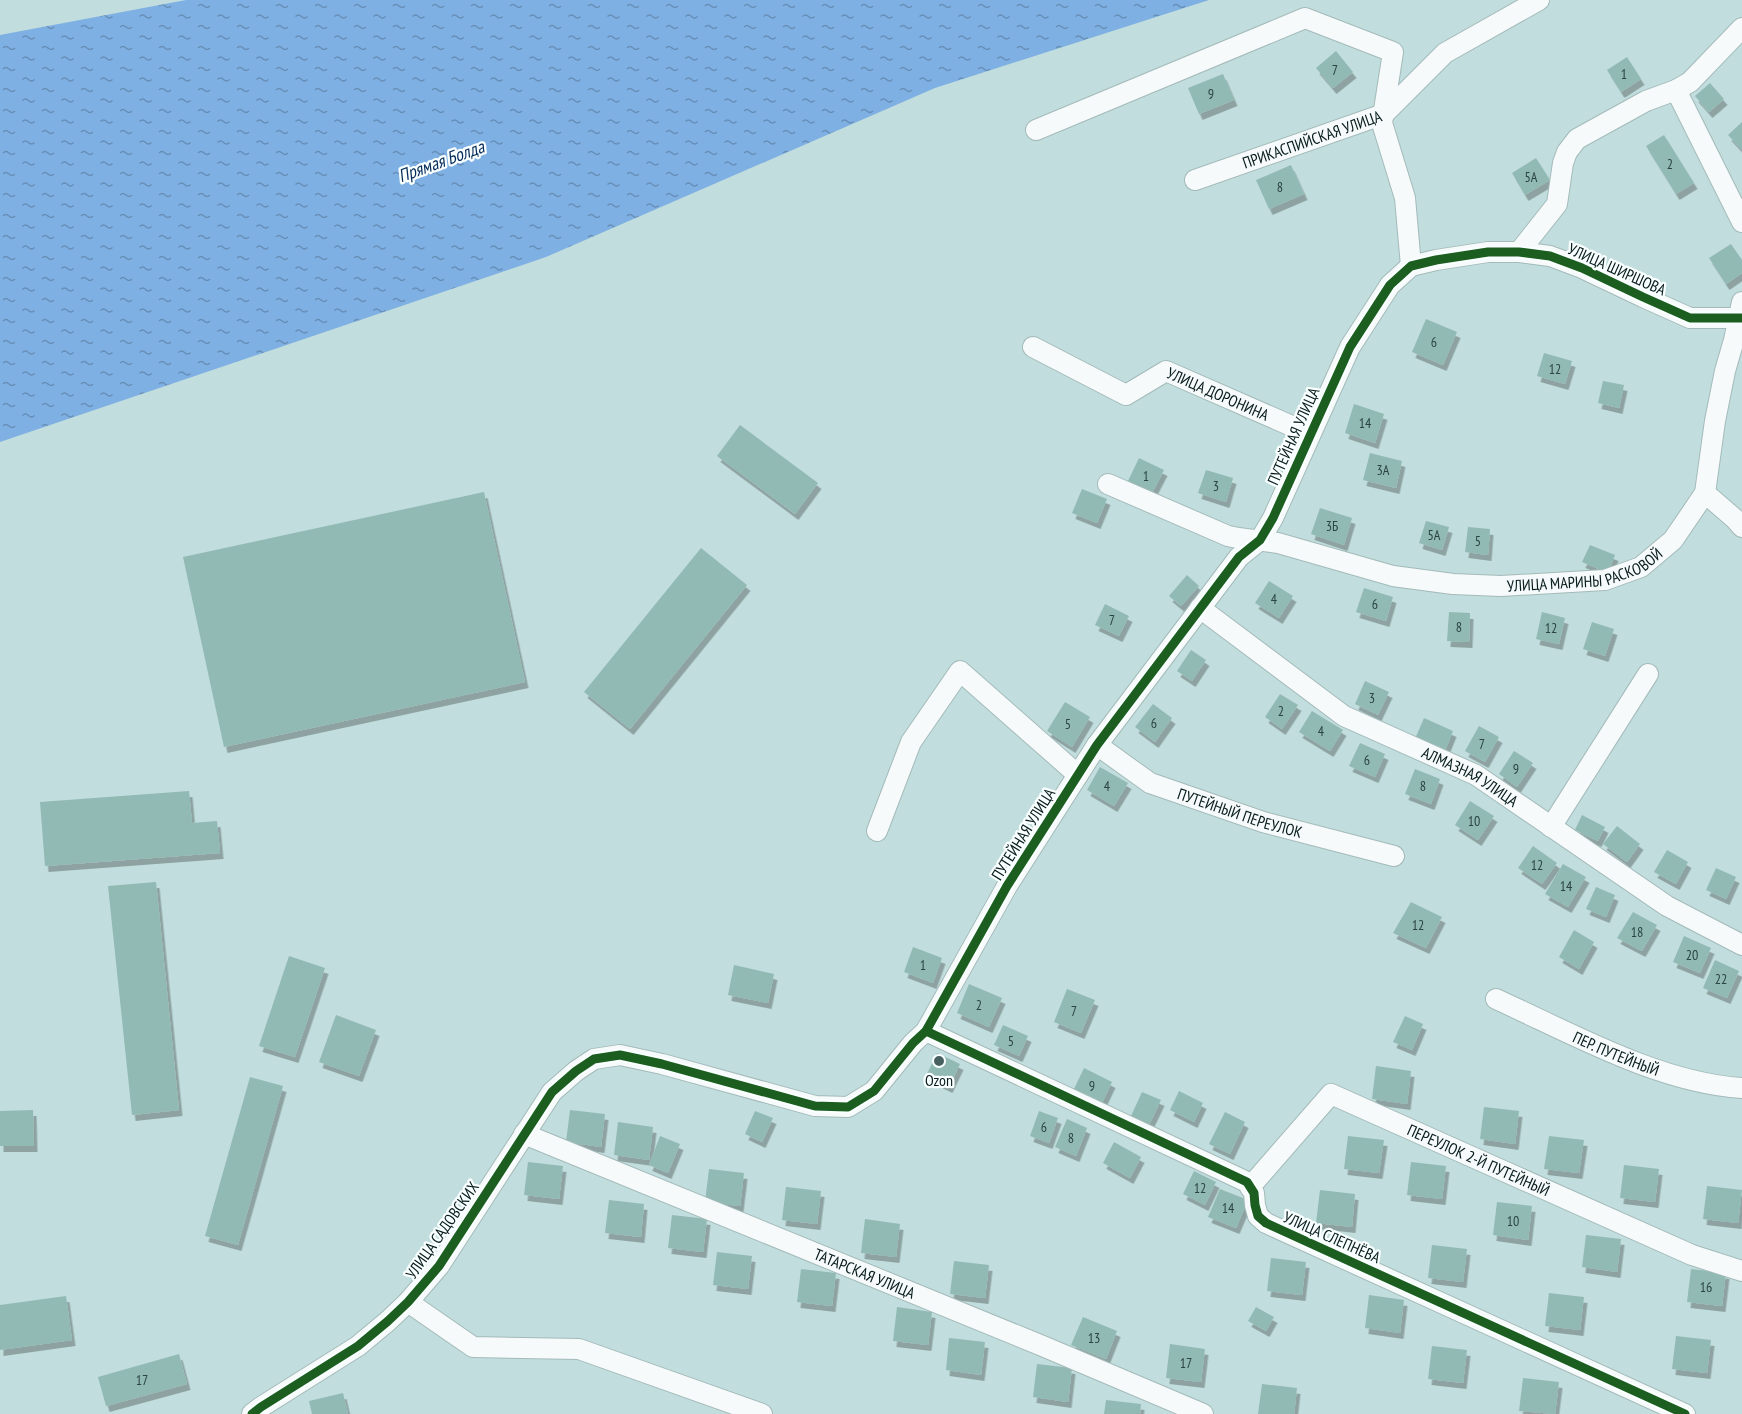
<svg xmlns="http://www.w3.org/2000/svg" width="1742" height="1414" font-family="'PT Sans Narrow',sans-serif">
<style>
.water{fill:url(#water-ripples)}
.building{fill:#92bab4;filter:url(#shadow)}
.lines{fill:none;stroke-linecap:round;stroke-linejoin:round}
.street-casing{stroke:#a4baba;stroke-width:22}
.street{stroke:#f6fafa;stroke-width:20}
.cycleway-casing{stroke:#faffff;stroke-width:13}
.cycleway{stroke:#1b5e20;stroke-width:9}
.poi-dot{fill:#496060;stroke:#faffff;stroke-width:2}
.labels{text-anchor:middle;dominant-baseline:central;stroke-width:4.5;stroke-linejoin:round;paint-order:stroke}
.number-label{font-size:14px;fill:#2a4442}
.street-label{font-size:16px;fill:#081c1c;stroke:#faffff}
.poi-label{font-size:16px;fill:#081c1c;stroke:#faffff}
.water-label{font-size:18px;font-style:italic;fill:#042c5a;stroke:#faffff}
</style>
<defs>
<pattern id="water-ripples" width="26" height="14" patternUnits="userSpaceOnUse" patternTransform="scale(1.5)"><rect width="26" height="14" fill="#7fb0e3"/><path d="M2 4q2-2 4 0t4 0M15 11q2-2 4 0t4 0" fill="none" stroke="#668eb7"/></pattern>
<filter id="shadow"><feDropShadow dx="3.5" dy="6" stdDeviation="0" flood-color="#0004"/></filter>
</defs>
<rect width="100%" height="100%" fill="#c1dddd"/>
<polygon class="water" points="186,0 1209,0 935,88 546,257 0,442 0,35"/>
<g class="building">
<polygon points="1336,51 1353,72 1333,88 1316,68"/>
<polygon points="1627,57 1641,79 1621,92 1607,70"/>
<polygon points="1223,74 1234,100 1199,114 1188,88"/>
<polygon points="1710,83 1724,99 1709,112 1695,96"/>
<polygon points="1742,122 1742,150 1728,135"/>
<polygon points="1664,135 1694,183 1676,194 1646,146"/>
<polygon points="1536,158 1550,180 1525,195 1512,173"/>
<polygon points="1291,165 1304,194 1269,209 1256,180"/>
<polygon points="1731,244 1742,260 1742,273 1726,284 1709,258"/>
<polygon points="1426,319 1457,332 1443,365 1412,352"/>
<polygon points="1544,353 1572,361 1565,384 1537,376"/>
<polygon points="1603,381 1624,385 1619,408 1598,403"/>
<polygon points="1354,404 1384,414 1375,443 1345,433"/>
<polygon points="740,425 818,483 795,514 717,456"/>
<polygon points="1370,453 1402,461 1396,488 1363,480"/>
<polygon points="1139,458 1164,470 1152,493 1128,481"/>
<polygon points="1206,470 1233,478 1226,502 1198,493"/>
<polygon points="1082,489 1107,499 1097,523 1072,513"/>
<polygon points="484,492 525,682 224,747 183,557"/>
<polygon points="1320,508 1352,518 1344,545 1311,534"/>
<polygon points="1426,521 1449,527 1442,550 1419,543"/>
<polygon points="1468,527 1490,529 1488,555 1465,552"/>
<polygon points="1590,545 1615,555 1608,573 1582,562"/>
<polygon points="701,548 747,585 630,729 584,692"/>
<polygon points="1187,575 1199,586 1181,606 1169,596"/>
<polygon points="1269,581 1293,596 1279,618 1255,603"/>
<polygon points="1364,588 1393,597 1386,621 1356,612"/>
<polygon points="1105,604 1129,616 1119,636 1095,625"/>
<polygon points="1449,612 1470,613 1469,642 1447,641"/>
<polygon points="1542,612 1565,618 1559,644 1536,639"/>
<polygon points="1592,622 1614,629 1605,656 1583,649"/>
<polygon points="1191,650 1206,660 1192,681 1177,671"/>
<polygon points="1365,681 1389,692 1378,715 1355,704"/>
<polygon points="1280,694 1298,705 1282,729 1265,717"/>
<polygon points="1065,702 1090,717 1072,747 1047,731"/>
<polygon points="1153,704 1172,718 1155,742 1135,727"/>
<polygon points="1312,711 1343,730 1330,751 1299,732"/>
<polygon points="1424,718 1453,731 1445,751 1415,739"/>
<polygon points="1479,726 1499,737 1485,762 1465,751"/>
<polygon points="1360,743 1385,754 1375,777 1349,766"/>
<polygon points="1514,751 1533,763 1517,787 1499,774"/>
<polygon points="1100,767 1128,783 1114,806 1087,790"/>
<polygon points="1415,769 1440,779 1431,804 1405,794"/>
<polygon points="189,791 192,823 217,821 220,853 45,866 40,802"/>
<polygon points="1470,801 1494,816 1478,840 1455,825"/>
<polygon points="1582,815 1605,827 1598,841 1575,830"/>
<polygon points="1617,826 1640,844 1627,862 1603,844"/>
<polygon points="1533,846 1557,863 1542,884 1518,868"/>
<polygon points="1667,850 1688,862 1676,884 1654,872"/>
<polygon points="1563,864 1586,877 1568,907 1545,894"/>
<polygon points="1716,868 1736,877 1726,899 1706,890"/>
<polygon points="156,882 179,1110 132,1115 108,886"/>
<polygon points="1596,887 1615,895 1606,917 1586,909"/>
<polygon points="1411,902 1442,917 1426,948 1393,933"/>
<polygon points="1633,912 1657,925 1642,951 1617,938"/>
<polygon points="1574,930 1594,942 1579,969 1559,957"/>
<polygon points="1684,936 1711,948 1700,973 1673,962"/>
<polygon points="913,947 942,958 933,983 904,972"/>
<polygon points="289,956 325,968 295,1057 259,1046"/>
<polygon points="1715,960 1739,971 1727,998 1703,988"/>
<polygon points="734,965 774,974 768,1003 728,995"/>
<polygon points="969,984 1002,998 989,1027 957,1013"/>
<polygon points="1067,989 1095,1000 1081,1033 1054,1022"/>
<polygon points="336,1015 376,1030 359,1076 319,1062"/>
<polygon points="1405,1016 1423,1024 1412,1050 1393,1042"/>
<polygon points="1003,1025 1028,1036 1019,1056 994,1045"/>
<polygon points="937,1053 960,1064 949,1087 926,1076"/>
<polygon points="1376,1066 1411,1071 1407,1104 1372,1099"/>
<polygon points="1084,1068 1112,1082 1101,1105 1073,1091"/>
<polygon points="250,1077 283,1086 238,1245 205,1236"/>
<polygon points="1179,1091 1203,1103 1194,1122 1170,1110"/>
<polygon points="1142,1092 1161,1100 1149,1125 1131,1116"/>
<polygon points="1484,1107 1519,1111 1515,1144 1480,1139"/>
<polygon points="33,1110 34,1146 0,1146 0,1111"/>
<polygon points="570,1110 605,1114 601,1147 566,1142"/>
<polygon points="755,1111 773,1118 762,1142 745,1134"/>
<polygon points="1039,1111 1058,1118 1049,1143 1030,1136"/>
<polygon points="1225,1112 1245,1122 1230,1154 1209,1144"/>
<polygon points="1067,1119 1087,1128 1076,1156 1055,1147"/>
<polygon points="618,1122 653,1127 649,1160 614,1155"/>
<polygon points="660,1136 680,1144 668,1173 649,1165"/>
<polygon points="1348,1136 1384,1140 1379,1173 1344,1169"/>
<polygon points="1549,1136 1584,1140 1579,1173 1544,1169"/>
<polygon points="1114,1142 1141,1157 1130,1178 1103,1163"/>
<polygon points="528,1162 563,1166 559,1199 524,1195"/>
<polygon points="1411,1162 1446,1166 1442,1199 1407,1195"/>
<polygon points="1624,1165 1659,1169 1655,1202 1620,1198"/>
<polygon points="709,1169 744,1173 740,1206 705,1202"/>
<polygon points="1194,1171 1216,1182 1205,1205 1183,1194"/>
<polygon points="1707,1186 1742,1190 1738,1223 1703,1219"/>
<polygon points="786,1187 821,1191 817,1224 782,1220"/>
<polygon points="1220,1189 1248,1200 1236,1228 1208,1217"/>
<polygon points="1320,1190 1355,1194 1352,1227 1316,1223"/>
<polygon points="609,1200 644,1204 641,1237 605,1233"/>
<polygon points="1497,1202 1532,1206 1528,1240 1493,1235"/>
<polygon points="672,1215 707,1219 703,1252 668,1248"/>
<polygon points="865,1219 900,1224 896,1257 861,1253"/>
<polygon points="1586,1235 1621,1239 1617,1272 1582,1267"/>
<polygon points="1432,1245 1467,1249 1463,1282 1428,1278"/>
<polygon points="717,1252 752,1256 748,1289 713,1285"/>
<polygon points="1271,1258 1306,1262 1302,1295 1267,1291"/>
<polygon points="954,1261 989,1265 985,1298 950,1294"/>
<polygon points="801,1269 836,1273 832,1306 797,1302"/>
<polygon points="1691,1269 1726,1273 1722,1306 1687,1302"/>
<polygon points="1549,1293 1584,1297 1580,1330 1545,1326"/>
<polygon points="1369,1295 1404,1300 1400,1333 1365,1328"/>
<polygon points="66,1296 72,1340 0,1350 0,1305"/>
<polygon points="897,1307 932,1312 928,1345 893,1341"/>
<polygon points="1256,1307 1274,1317 1266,1331 1248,1321"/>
<polygon points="1083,1317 1117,1331 1106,1359 1071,1345"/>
<polygon points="1676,1336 1711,1340 1707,1373 1672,1369"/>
<polygon points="949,1338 985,1342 981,1375 946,1370"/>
<polygon points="1170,1344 1205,1349 1201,1382 1166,1378"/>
<polygon points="1432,1346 1467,1350 1463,1383 1428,1379"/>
<polygon points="179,1354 187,1384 106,1406 98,1377"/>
<polygon points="1037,1364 1072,1368 1068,1402 1033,1397"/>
<polygon points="1523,1378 1559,1382 1555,1414 1519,1411"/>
<polygon points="1262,1384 1297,1388 1294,1414 1258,1414"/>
<polygon points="343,1393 348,1414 312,1414 309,1401"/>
<polygon points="1106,1400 1141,1404 1140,1414 1104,1414"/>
</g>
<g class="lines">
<g class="street-casing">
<g id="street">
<polyline points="1676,90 1742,222"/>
<polyline points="1036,130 1305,18 1393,52 1382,123 1405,198 1411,266"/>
<path id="s1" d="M1195 180 1384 114 1445 53 1539 0"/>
<polyline points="1519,252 1557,204 1563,163 1567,152 1577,139 1646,101 1676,90 1690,82 1742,28"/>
<path id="s2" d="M1033 347 1126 395 1166 371 1310 434"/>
<path id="s3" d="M1108 484 1228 536C1244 540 1261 540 1278 543L1393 576 1453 584 1501 586 1605 580 1641 567 1673 540 1705 493 1715 421 1725 371 1734 340 1742 302"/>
<polyline points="1705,493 1735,519 1742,527"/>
<path id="s4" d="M1200 608 1344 716 1476 775 1667 906 1742 945"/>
<path id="s5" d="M1097 745 1150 783 1263 822 1394 856"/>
<polyline points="1551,827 1648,674"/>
<polyline points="877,831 911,742 960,671 1078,775"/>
<path id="s6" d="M1496 999C1571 1033 1659 1083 1742 1088"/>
<polyline points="926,1031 1247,1182 1254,1193 1255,1205 1258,1216 1266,1223 1685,1414"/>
<path id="s7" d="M524 1134 1045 1347 1203 1414"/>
<path id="s8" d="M1250 1187 1331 1094 1692 1255 1742 1271"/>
<polyline points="408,1302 473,1347 579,1349 762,1414"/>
<polyline points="252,1414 261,1407 358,1346 388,1321 408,1302 439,1266 552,1092 576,1071 594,1059 620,1055 662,1064 815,1106 848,1107 874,1091 913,1043 926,1031 1007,886 1097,745 1239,557 1260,540 1273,518 1350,347 1390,285 1411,266 1436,260 1488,252 1519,252 1550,256 1582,268 1643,297 1690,318 1742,318"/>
</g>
</g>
<use href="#street" class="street"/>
<g class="cycleway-casing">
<g id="cycleway">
<polyline points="926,1031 1247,1182 1254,1193 1255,1205 1258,1216 1266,1223 1685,1414"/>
<polyline points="252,1414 261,1407 358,1346 388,1321 408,1302 439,1266 552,1092 576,1071 594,1059 620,1055 662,1064 815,1106 848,1107 874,1091 913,1043 926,1031 1007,886 1097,745 1239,557 1260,540 1273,518 1350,347 1390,285 1411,266 1436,260 1488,252 1519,252 1550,256 1582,268 1643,297 1690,318 1742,318"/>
</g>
</g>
<use href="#cycleway" class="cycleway"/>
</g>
<circle class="poi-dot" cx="939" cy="1061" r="6"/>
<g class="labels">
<g class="number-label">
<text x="1335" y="70">7</text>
<text x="1624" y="74">1</text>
<text x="1211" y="94">9</text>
<text x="1670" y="164">2</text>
<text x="1531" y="177">5А</text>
<text x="1280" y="187">8</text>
<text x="1434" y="342">6</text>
<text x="1555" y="369">12</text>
<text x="1365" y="423">14</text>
<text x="1383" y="470">3А</text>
<text x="1146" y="476">1</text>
<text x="1216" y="486">3</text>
<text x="1332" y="526">3Б</text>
<text x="1434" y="535">5А</text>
<text x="1478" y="541">5</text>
<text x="1274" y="599">4</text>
<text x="1375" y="604">6</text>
<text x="1112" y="620">7</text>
<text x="1459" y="627">8</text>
<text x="1551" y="628">12</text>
<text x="1372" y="698">3</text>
<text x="1281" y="711">2</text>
<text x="1154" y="723">6</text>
<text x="1068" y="724">5</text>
<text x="1321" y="731">4</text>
<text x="1482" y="744">7</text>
<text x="1367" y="760">6</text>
<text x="1516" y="769">9</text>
<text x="1107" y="786">4</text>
<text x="1423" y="786">8</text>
<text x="1474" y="821">10</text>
<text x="1537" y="865">12</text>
<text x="1566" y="886">14</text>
<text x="1418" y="925">12</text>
<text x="1637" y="932">18</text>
<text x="1692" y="955">20</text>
<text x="923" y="965">1</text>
<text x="1721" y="979">22</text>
<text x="979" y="1005">2</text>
<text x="1074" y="1011">7</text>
<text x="1011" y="1041">5</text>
<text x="1092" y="1086">9</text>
<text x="1044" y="1127">6</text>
<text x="1071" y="1138">8</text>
<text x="1200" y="1188">12</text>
<text x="1228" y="1208">14</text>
<text x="1513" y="1221">10</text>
<text x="1706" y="1287">16</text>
<text x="1094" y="1338">13</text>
<text x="1186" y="1363">17</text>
<text x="142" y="1380">17</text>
</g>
<g class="street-label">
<text stroke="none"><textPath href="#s1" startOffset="124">ПРИКАСПИЙСКАЯ УЛИЦА</textPath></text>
<text transform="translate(1617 269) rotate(24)">УЛИЦА ШИРШОВА</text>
<text stroke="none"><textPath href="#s2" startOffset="208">УЛИЦА ДОРОНИНА</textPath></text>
<text transform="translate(1293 436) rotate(-66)">ПУТЕЙНАЯ УЛИЦА</text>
<text stroke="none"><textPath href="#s3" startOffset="496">УЛИЦА МАРИНЫ РАСКОВОЙ</textPath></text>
<text stroke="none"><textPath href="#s4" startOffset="320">АЛМАЗНАЯ УЛИЦА</textPath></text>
<text stroke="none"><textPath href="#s5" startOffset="160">ПУТЕЙНЫЙ ПЕРЕУЛОК</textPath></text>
<text transform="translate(1023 834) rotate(-58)">ПУТЕЙНАЯ УЛИЦА</text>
<text stroke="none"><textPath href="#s6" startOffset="132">ПЕР. ПУТЕЙНЫЙ</textPath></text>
<text stroke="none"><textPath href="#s8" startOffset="285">ПЕРЕУЛОК 2-Й ПУТЕЙНЫЙ</textPath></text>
<text transform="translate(442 1230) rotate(-55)">УЛИЦА САДОВСКИХ</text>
<text transform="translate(1332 1237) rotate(24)">УЛИЦА СЛЕПНЁВА</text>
<text stroke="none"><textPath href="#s7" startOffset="368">ТАТАРСКАЯ УЛИЦА</textPath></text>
</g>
<g class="poi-label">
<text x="939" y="1080">Ozon</text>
</g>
<g class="water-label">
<text transform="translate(441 161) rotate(-20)">Прямая Болда</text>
</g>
</g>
</svg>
